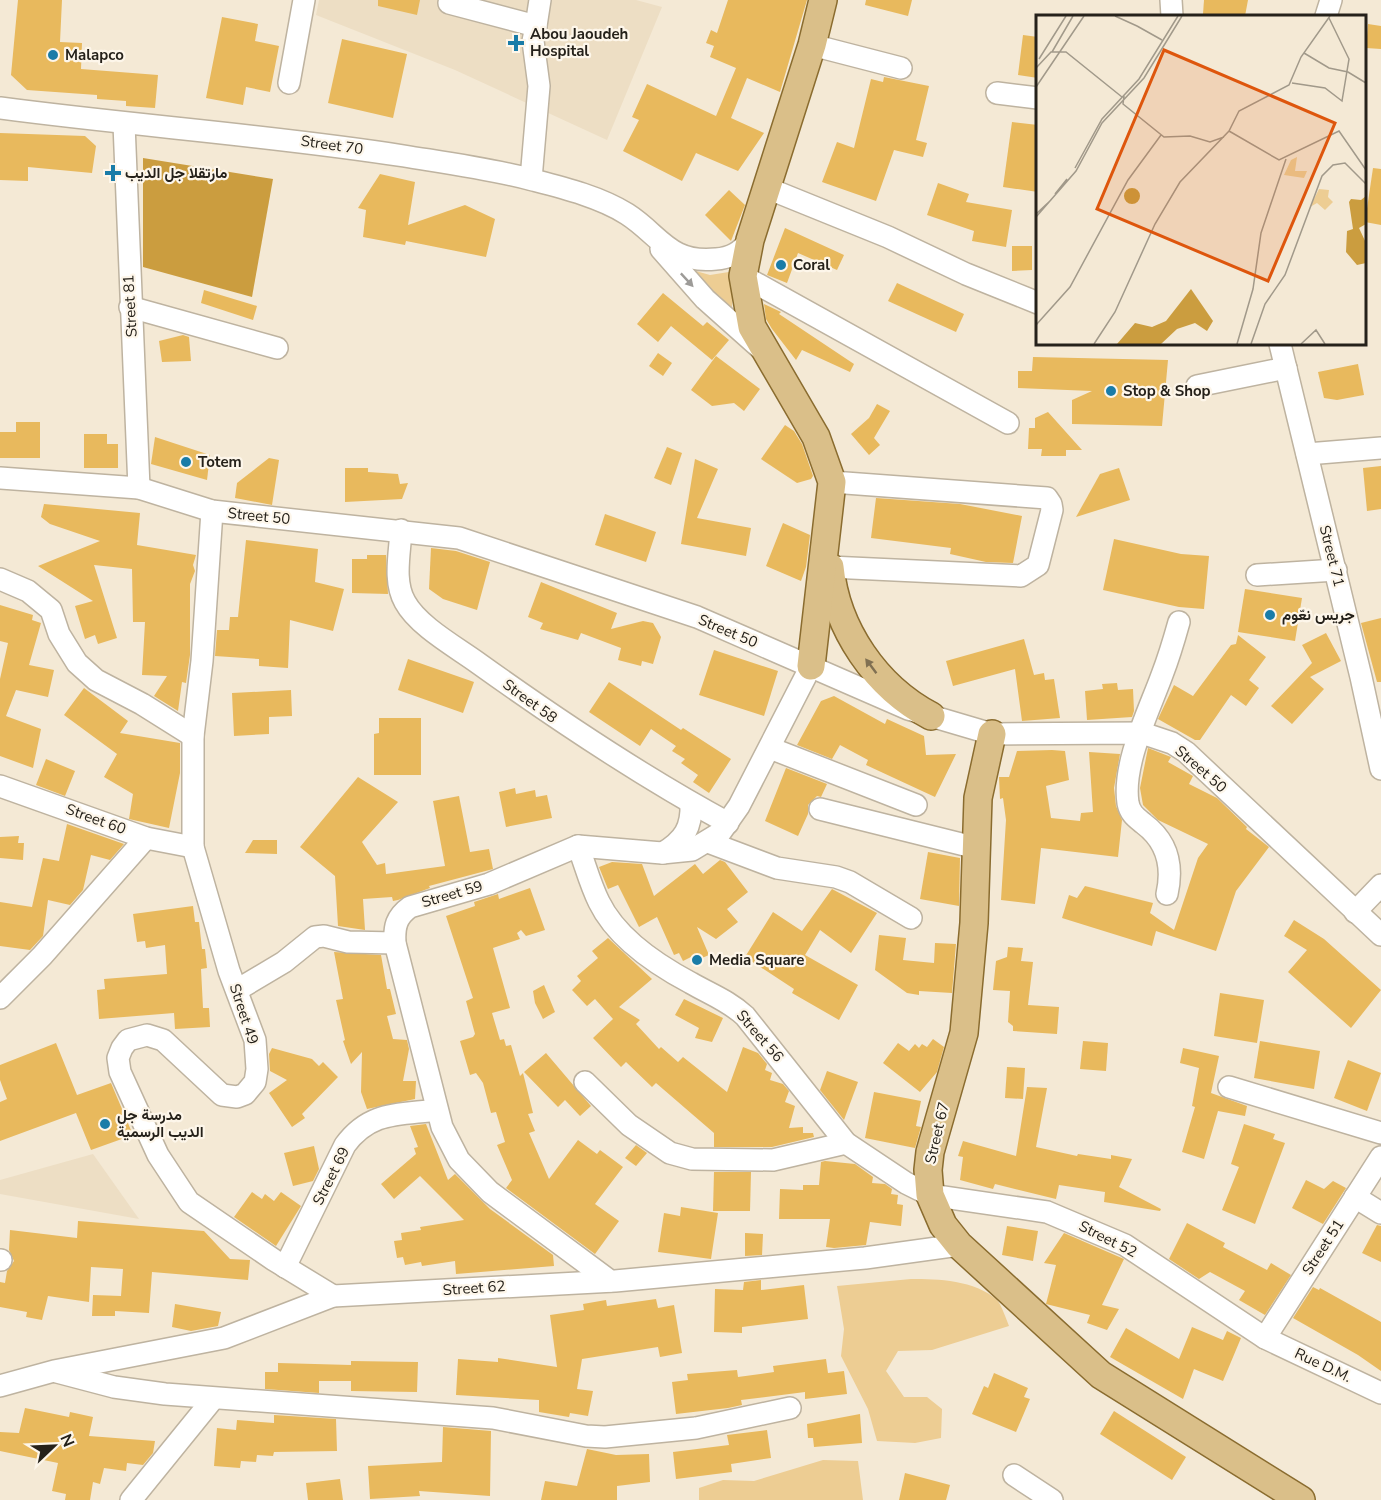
<svg xmlns="http://www.w3.org/2000/svg" width="1381" height="1500" font-family="'Nunito Sans',Vazirmatn,sans-serif">
<style>
.built{fill:#eddec4}
.green{fill:#edcd93}
.forest{fill:#cb9d3f}
.building{fill:#e8b95d}
.lines{fill:none;stroke-linecap:round;stroke-linejoin:round}
.minor-casing{stroke:#beb3a0;stroke-width:24}
.major-casing{stroke:#8a6c2f;stroke-width:30}
.minor{stroke:#fff;stroke-width:21}
.major{stroke:#dabf89;stroke-width:27}
.oneway{fill:#9d9b98}
.oneway2{fill:#807052}
.poi-dot{fill:#197ca8;stroke:#fdf6ea;stroke-width:2}
.labels{text-anchor:middle;dominant-baseline:central;stroke-width:4.5;stroke-linejoin:round;paint-order:stroke}
.poi-label{font-size:15px;font-weight:bold;fill:#25211a;stroke:#fdf6ea;text-anchor:start}
.street-label{font-size:15px;fill:#25211a;stroke:#fdf6ea}
.inset-road{fill:none;stroke:#a1998a;stroke-width:1.5}
.view{fill:#de560d;fill-opacity:0.15;stroke:#de560d;stroke-width:3}
.inset-edge{fill:none;stroke:#25211a;stroke-width:3}
</style>
<rect width="100%" height="100%" fill="#f4e9d5"/>
<g class="built">
<polygon points="319,0 636,0 662,7 607,140 455,70 316,15"/>
<polygon points="93,1154 139,1219 0,1194 0,1180"/>
</g>
<g class="green">
<polygon points="692,270 710,275 735,271 731,317"/>
<path d="M911 1279C938 1279 975 1280 997 1300 1002 1306 1006 1319 1009 1326L932 1350 898 1351 886 1371 904 1397H927L942 1409 941 1438 915 1443 877 1441 868 1409 841 1356 844 1329 837 1286Z"/>
<polygon points="823,1460 858,1461 863,1500 699,1500 699,1488 723,1480 754,1481"/>
</g>
<polygon class="forest" points="143,158 273,179 252,297 143,267"/>
<g class="building">
<polygon points="18,0 62,0 60,42 82,43 81,69 158,75 155,108 126,106 126,101 97,99 97,95 27,90 11,75"/>
<polygon points="378,0 420,0 417,15 378,6"/>
<polygon points="728,0 807,0 780,92 747,78 731,118 764,133 738,171 696,153 682,181 623,151 639,120 632,117 647,84 716,116 736,68 710,57 714,46 706,43 711,30 717,33"/>
<polygon points="866,0 912,0 908,16 865,5"/>
<polygon points="1204,0 1248,0 1245,16 1203,14"/>
<polygon points="222,17 258,24 255,41 279,46 270,92 246,87 243,105 206,98"/>
<polygon points="1368,24 1381,26 1381,49 1366,48"/>
<polygon points="1023,35 1038,37 1038,78 1018,75"/>
<polygon points="342,39 407,54 393,118 328,103"/>
<polygon points="884,77 929,86 916,140 927,143 923,157 894,150 876,201 822,182 837,142 854,148 871,79 883,82"/>
<polygon points="1012,122 1038,125 1038,192 1003,187"/>
<polygon points="0,133 85,136 96,146 92,173 28,167 28,181 0,180"/>
<polygon points="1373,168 1381,169 1381,225 1365,222"/>
<polygon points="380,174 415,182 408,225 465,205 495,219 486,257 406,241 405,245 363,237 366,210 358,208"/>
<polygon points="938,183 969,194 966,202 1012,210 1006,247 972,241 974,231 927,215"/>
<polygon points="729,190 745,205 731,241 705,215"/>
<polygon points="785,228 844,255 837,270 798,253 787,283 767,275"/>
<polygon points="1012,246 1032,246 1032,270 1012,271"/>
<polygon points="897,283 964,314 956,332 888,301"/>
<polygon points="204,290 257,306 253,320 201,303"/>
<polygon points="663,293 703,326 707,322 729,340 712,360 671,326 658,342 637,324"/>
<polygon points="764,304 781,312 779,314 854,364 850,372 802,350 796,360 772,329 766,319"/>
<polygon points="183,335 189,337 191,361 162,362 159,341"/>
<polygon points="658,353 672,363 663,376 649,366"/>
<polygon points="716,356 760,389 744,411 734,403 712,406 691,390"/>
<polygon points="1033,357 1168,360 1162,426 1072,424 1072,400 1092,391 1018,388 1018,371 1032,371"/>
<polygon points="1358,364 1364,395 1337,400 1324,398 1318,372"/>
<polygon points="877,404 890,411 874,438 880,445 869,455 851,434 869,418"/>
<polygon points="1048,412 1082,450 1066,450 1066,456 1041,456 1042,449 1028,449 1029,428 1035,428 1035,418"/>
<polygon points="16,422 40,422 40,458 0,458 0,432 16,432"/>
<polygon points="785,425 794,431 802,444 813,476 811,479 797,483 761,459"/>
<polygon points="84,434 107,434 107,444 118,444 118,468 84,468"/>
<polygon points="155,437 210,455 207,480 151,464"/>
<polygon points="667,447 682,453 671,485 654,478"/>
<polygon points="269,458 279,460 272,505 235,498 237,483"/>
<polygon points="695,459 718,469 697,518 751,528 746,556 681,544"/>
<polygon points="1381,466 1381,509 1367,511 1363,468"/>
<polygon points="345,468 368,468 368,472 398,474 400,484 408,483 402,499 345,502"/>
<polygon points="1119,468 1130,500 1076,517 1100,474"/>
<polygon points="876,498 960,504 1022,516 1013,563 986,562 950,554 951,548 871,538"/>
<polygon points="44,504 140,513 137,545 196,555 193,565 195,571 190,584 190,655 186,683 182,682 178,711 154,696 167,676 142,675 145,622 133,622 132,569 94,565 117,638 98,644 95,635 85,639 75,606 93,601 38,566 100,541 50,524 41,517"/>
<polygon points="605,514 656,532 646,562 595,545"/>
<polygon points="783,523 810,535 806,567 801,581 766,566"/>
<polygon points="1114,539 1181,554 1209,556 1204,609 1179,607 1103,590"/>
<polygon points="246,540 318,549 315,582 344,589 333,631 290,620 288,668 259,666 259,659 215,656 217,630 229,630 230,617 238,617"/>
<polygon points="431,548 456,551 490,562 477,610 443,599 429,589"/>
<polygon points="367,555 386,555 388,594 352,593 352,559 367,559"/>
<polygon points="541,582 617,613 611,629 643,621 653,623 661,637 653,664 642,661 641,666 618,660 621,648 581,633 578,640 540,629 543,623 528,617"/>
<polygon points="1245,589 1302,598 1295,641 1238,632"/>
<polygon points="0,605 33,615 32,620 41,623 29,665 54,670 48,697 16,690 6,716 41,729 33,768 0,756 0,679 8,643 0,641"/>
<polygon points="1381,618 1381,682 1377,682 1361,623"/>
<polygon points="1326,633 1341,661 1310,677 1324,689 1292,724 1271,706 1312,663 1302,645"/>
<polygon points="1238,635 1266,657 1249,680 1259,688 1246,706 1231,695 1200,740 1195,740 1158,719 1174,685 1193,696 1231,645 1236,644"/>
<polygon points="1024,639 1034,675 1044,673 1045,680 1054,679 1060,718 1022,721 1015,669 953,686 946,661"/>
<polygon points="714,650 778,671 764,716 699,695"/>
<polygon points="408,659 474,682 463,713 398,690"/>
<polygon points="609,682 681,730 683,728 731,759 709,793 693,782 698,775 681,763 685,759 672,751 676,746 651,729 640,746 589,712"/>
<polygon points="1117,683 1118,690 1133,689 1134,711 1132,717 1087,720 1085,691 1103,689 1102,684"/>
<polygon points="84,688 128,721 120,733 180,743 180,773 169,828 129,819 133,794 104,777 117,754 64,715"/>
<polygon points="291,690 292,716 269,717 269,734 234,736 232,693"/>
<polygon points="834,696 885,724 887,719 924,736 926,755 956,754 935,797 866,765 868,760 840,745 832,759 797,745 821,701"/>
<polygon points="379,718 421,718 421,775 374,775 374,734 379,733"/>
<polygon points="1148,748 1171,757 1168,762 1193,776 1189,784 1217,798 1247,827 1246,829 1269,847 1236,891 1216,951 1156,931 1152,946 1062,918 1069,895 1077,898 1085,886 1153,903 1150,913 1174,930 1198,858 1208,844 1158,820 1143,805 1140,788"/>
<polygon points="1052,750 1065,751 1069,780 1046,786 1051,818 1080,821 1081,813 1093,812 1089,752 1120,754 1114,788 1116,806 1122,820 1118,857 1041,848 1035,904 1001,900 1006,820 1003,798 1000,799 999,777 1009,777 1017,751"/>
<polygon points="46,759 75,771 65,796 36,785"/>
<polygon points="786,768 827,784 821,797 817,796 808,805 808,814 798,836 765,821"/>
<polygon points="358,777 398,802 362,842 377,865 385,863 386,874 445,866 433,801 459,796 470,852 489,849 493,869 429,886 430,888 398,900 393,901 392,897 363,899 365,930 338,926 335,876 300,847"/>
<polygon points="515,788 516,794 535,790 536,797 547,795 552,818 506,827 499,792"/>
<polygon points="67,824 124,844 110,860 91,855 83,890 70,905 48,900 43,936 30,950 0,946 0,902 32,907 43,858 59,861"/>
<polygon points="19,836 18,843 24,843 23,860 0,858 0,837"/>
<polygon points="253,840 277,840 277,854 245,853"/>
<polygon points="928,852 960,858 959,906 920,899"/>
<polygon points="720,860 725,862 748,892 727,909 738,922 716,939 697,927 709,955 695,961 693,956 683,961 679,953 674,955 657,917 639,927 618,885 608,889 599,867 612,862 642,864 654,896 695,864 703,874"/>
<polygon points="530,888 545,930 526,936 521,930 517,933 520,939 493,948 510,1008 492,1013 500,1040 504,1039 506,1046 511,1045 520,1076 523,1073 533,1113 528,1114 535,1131 529,1133 549,1179 578,1140 597,1154 600,1150 623,1167 595,1204 619,1221 595,1254 506,1188 512,1180 497,1145 505,1142 496,1112 491,1113 483,1083 476,1073 470,1075 460,1041 473,1037 475,1034 466,1001 473,998 446,916 475,906 474,902 498,894 499,899"/>
<polygon points="832,889 877,913 851,953 820,930 805,955 858,985 839,1020 792,993 794,989 745,957 773,912 802,931"/>
<polygon points="193,906 195,922 199,922 202,949 205,949 207,968 201,969 203,1008 209,1008 210,1027 175,1029 174,1013 99,1019 97,990 105,989 104,979 167,974 165,945 146,948 145,941 137,942 133,914"/>
<polygon points="1294,920 1324,939 1381,990 1351,1028 1288,972 1307,950 1284,936"/>
<polygon points="879,935 906,938 903,960 934,963 935,943 956,944 952,993 919,991 919,995 907,993 875,970"/>
<polygon points="608,938 652,979 619,1007 640,1020 636,1024 659,1049 661,1047 678,1062 683,1057 727,1092 743,1047 758,1053 767,1064 765,1070 772,1073 770,1080 783,1084 789,1091 785,1102 795,1106 789,1128 803,1127 803,1133 813,1133 814,1137 772,1147 714,1147 714,1133 656,1083 652,1087 626,1062 621,1067 593,1038 613,1019 595,999 587,1006 572,990 581,981 577,976 598,958 592,951"/>
<polygon points="1008,947 1023,948 1021,961 1033,962 1028,1005 1059,1007 1057,1034 1013,1031 1013,1026 1008,1022 1010,991 993,990 996,961 1007,957"/>
<polygon points="334,952 381,955 387,989 390,989 396,1014 387,1016 393,1039 407,1040 409,1049 403,1081 416,1081 415,1099 367,1109 361,1092 362,1052 351,1064 343,1041 345,1040 336,1000 343,999"/>
<polygon points="544,985 555,1012 543,1019 535,1003 533,991"/>
<polygon points="1220,993 1264,1000 1257,1043 1214,1036"/>
<polygon points="684,999 723,1018 712,1042 695,1038 699,1028 675,1015"/>
<polygon points="933,1039 944,1047 937,1072 920,1092 883,1063 898,1043 909,1051 915,1044 919,1048 922,1044 927,1047"/>
<polygon points="1083,1041 1108,1043 1106,1071 1080,1069"/>
<polygon points="1260,1041 1320,1051 1314,1089 1254,1078"/>
<polygon points="56,1043 77,1095 111,1083 133,1135 91,1150 76,1113 0,1141 0,1102 7,1099 0,1080 0,1065"/>
<polygon points="272,1048 312,1059 319,1066 323,1062 338,1077 302,1114 305,1118 292,1127 269,1093 287,1080 270,1071 269,1054"/>
<polygon points="1183,1048 1219,1056 1211,1093 1247,1106 1245,1116 1218,1111 1204,1159 1182,1152 1195,1107 1192,1106 1199,1068 1180,1063"/>
<polygon points="546,1053 591,1106 580,1116 565,1100 558,1107 524,1072"/>
<polygon points="1348,1060 1381,1073 1367,1111 1334,1098"/>
<polygon points="1007,1067 1025,1068 1023,1099 1005,1098"/>
<polygon points="827,1071 858,1082 844,1120 820,1090"/>
<polygon points="1027,1087 1047,1088 1036,1147 1077,1156 1078,1154 1111,1159 1111,1155 1132,1159 1119,1187 1161,1209 1160,1211 1104,1202 1105,1192 1059,1185 1056,1199 995,1184 993,1189 960,1180 963,1157 958,1156 963,1141 1016,1156"/>
<polygon points="874,1092 921,1101 916,1126 921,1127 915,1148 865,1138"/>
<polygon points="426,1124 448,1180 455,1174 490,1209 553,1255 554,1266 456,1274 455,1261 422,1266 421,1262 405,1265 403,1257 397,1258 394,1241 402,1240 401,1233 421,1230 420,1227 464,1220 420,1176 394,1199 381,1184 416,1154 414,1148 418,1147 410,1126"/>
<polygon points="1244,1124 1275,1134 1273,1139 1285,1143 1255,1224 1222,1210 1239,1167 1231,1164"/>
<polygon points="636,1145 647,1153 636,1166 625,1158"/>
<polygon points="314,1146 319,1169 313,1181 293,1186 284,1153"/>
<polygon points="825,1161 855,1164 873,1177 872,1183 885,1184 892,1189 891,1194 898,1195 897,1204 903,1205 901,1226 870,1222 866,1245 834,1248 826,1247 830,1219 779,1219 780,1189 803,1190 803,1185 819,1185 821,1162"/>
<polygon points="714,1172 751,1172 750,1211 713,1211"/>
<polygon points="1306,1180 1324,1189 1333,1181 1346,1188 1323,1224 1292,1208"/>
<polygon points="252,1192 262,1199 265,1194 274,1201 281,1192 301,1206 276,1246 234,1217"/>
<polygon points="681,1207 718,1213 711,1259 658,1252 664,1213 680,1216"/>
<polygon points="78,1221 204,1231 230,1259 250,1260 248,1280 152,1272 149,1313 115,1311 115,1316 92,1316 93,1295 121,1296 123,1269 91,1267 89,1302 48,1296 42,1320 26,1317 27,1312 0,1307 0,1282 5,1283 7,1271 14,1261 9,1250 10,1230 77,1238"/>
<polygon points="1187,1223 1225,1243 1223,1247 1267,1270 1271,1263 1291,1275 1265,1315 1239,1300 1245,1291 1210,1272 1199,1279 1169,1259"/>
<polygon points="1377,1225 1381,1226 1381,1262 1362,1253"/>
<polygon points="1007,1226 1038,1231 1033,1261 1002,1255"/>
<polygon points="745,1233 763,1234 762,1255 745,1256"/>
<polygon points="1064,1233 1124,1259 1102,1305 1119,1309 1107,1330 1087,1323 1090,1315 1046,1304 1056,1265 1044,1263"/>
<polygon points="761,1280 761,1290 804,1285 808,1319 742,1327 742,1333 714,1332 715,1289 743,1290 744,1282"/>
<polygon points="1313,1287 1319,1290 1320,1288 1381,1322 1381,1371 1358,1355 1293,1318"/>
<polygon points="656,1299 658,1308 674,1305 682,1353 660,1357 658,1347 582,1359 577,1389 593,1391 588,1416 570,1413 569,1417 539,1412 539,1400 456,1395 458,1359 498,1362 498,1358 557,1367 550,1315 584,1310 583,1304 606,1300 607,1306"/>
<polygon points="175,1304 221,1312 218,1326 191,1331 172,1327"/>
<polygon points="1192,1327 1223,1340 1227,1331 1241,1338 1223,1381 1194,1369 1183,1399 1110,1357 1126,1328 1179,1359"/>
<polygon points="826,1359 828,1373 844,1371 847,1394 805,1399 805,1392 741,1400 742,1405 728,1408 676,1414 672,1382 688,1380 687,1374 737,1370 738,1377 774,1372 773,1366"/>
<polygon points="351,1361 418,1362 417,1392 351,1391 351,1381 319,1381 319,1393 265,1389 265,1372 278,1372 278,1363 351,1365"/>
<polygon points="994,1373 1028,1388 1024,1397 1030,1399 1016,1432 972,1414 984,1386 988,1388"/>
<polygon points="25,1408 69,1417 70,1412 93,1417 89,1436 155,1441 153,1453 143,1465 127,1463 126,1471 104,1468 100,1484 93,1482 90,1500 65,1500 66,1494 52,1491 58,1463 0,1451 0,1432 19,1433"/>
<polygon points="1114,1411 1186,1457 1172,1480 1100,1434"/>
<polygon points="860,1414 862,1443 814,1447 813,1438 808,1438 807,1424"/>
<polygon points="274,1415 336,1419 337,1451 274,1452 273,1456 257,1455 256,1462 241,1461 240,1468 214,1466 217,1428 236,1430 237,1420 274,1423"/>
<polygon points="443,1427 491,1431 490,1496 419,1491 420,1496 370,1499 368,1466 442,1462"/>
<polygon points="767,1430 771,1458 731,1464 732,1472 676,1479 673,1452 729,1445 727,1435"/>
<polygon points="587,1449 616,1455 649,1454 650,1482 617,1486 617,1500 541,1500 545,1481 577,1486"/>
<polygon points="905,1473 950,1485 946,1500 899,1500"/>
<polygon points="340,1479 343,1500 308,1500 306,1483"/>
</g>
<g class="lines">
<g class="minor-casing">
<g id="minor">
<polyline points="1171,0 1172,16"/>
<polyline points="449,3 536,26 533,41 539,86 531,179"/>
<polyline points="1326,16 1331,0"/>
<polyline points="536,26 540,0"/>
<polyline points="812,45 901,68"/>
<polyline points="289,83 304,0"/>
<polyline points="997,93 1038,98"/>
<path d="M0 108C135 126 270 135 404 156 447 163 492 169 533 180 564 188 600 197 627 214 660 235 669 264 716 259 731 258 741 252 750 240"/>
<polyline points="124,124 139,488"/>
<polyline points="767,188 888,237 966,274 1038,303"/>
<polyline points="661,249 705,299 760,348"/>
<polyline points="743,276 1008,423"/>
<polyline points="130,307 277,348"/>
<polyline points="1280,344 1361,677 1381,769"/>
<polyline points="1197,386 1286,368"/>
<polyline points="1307,454 1381,448"/>
<polyline points="0,478 139,488 212,511 459,538 697,617 908,709 931,716 992,734 1142,733 1172,743 1186,752 1381,935"/>
<polyline points="212,511 202,661 193,736 193,847 229,971 255,1040 257,1069 255,1082 245,1094 237,1097 222,1095 163,1040 147,1035 128,1040 122,1048 118,1058 120,1072 158,1155 189,1202 274,1260 333,1296"/>
<path d="M401 530C400 553 393 581 405 602 418 626 456 647 478 663 559 721 641 776 728 823"/>
<polyline points="830,567 1021,576 1038,565 1052,510 1051,504 1047,498 832,482"/>
<polyline points="1257,575 1336,570"/>
<polyline points="0,579 28,591 51,610 59,634 77,663 96,680 142,704 193,736"/>
<polyline points="770,748 916,805"/>
<polyline points="0,786 146,838 193,847"/>
<polyline points="820,809 977,848"/>
<polyline points="708,842 777,868 836,877 850,882 911,918"/>
<path d="M578 846C585 864 590 884 599 902 616 937 657 965 691 983 710 994 729 1001 745 1016L846 1143 906 1183 930 1195 1047 1212 1125 1245 1265 1338 1381 1393"/>
<path d="M663 853C684 840 692 828 691 803"/>
<path d="M1167 894C1173 867 1168 842 1144 824 1137 818 1130 814 1128 803 1122 764 1149 711 1162 675 1169 657 1174 640 1179 622"/>
<polyline points="1355,912 1381,885"/>
<polyline points="237,990 284,962 315,937 324,936 348,942 395,943"/>
<polyline points="0,998 42,956 146,838"/>
<polyline points="585,1082 629,1125 670,1153 692,1159 773,1160 846,1143"/>
<polyline points="1229,1087 1381,1133"/>
<polyline points="1355,1197 1381,1213"/>
<polyline points="0,1260 1,1260"/>
<path d="M285 1267 345 1145C370 1111 398 1115 437 1110"/>
<path d="M610 1281 490 1192 459 1160 442 1127 395 943C394 927 396 917 410 907L489 884 578 846 662 853 692 850 720 833 739 806 811 666"/>
<polyline points="1265,1338 1381,1157"/>
<polyline points="57,1372 114,1387 165,1394 493,1418 586,1436 605,1437 696,1428 790,1408"/>
<polyline points="0,1386 54,1371 224,1338 333,1296 615,1281 865,1258 959,1245"/>
<polyline points="1014,1475 1052,1500"/>
<polyline points="131,1500 213,1399"/>
</g>
</g>
<g class="major-casing">
<g id="major">
<path d="M830 567C836 629 876 687 931 716"/>
<polyline points="811,666 832,482 816,437 752,327 743,276 750,240 812,45 823,0"/>
<polyline points="992,734 978,798 974,923 964,1033 930,1152 928,1170 930,1195 943,1225 959,1245 1101,1375 1301,1500"/>
</g>
</g>
<use href="#minor" class="minor"/>
<use href="#major" class="major"/>
</g>
<defs><path id="oneway-solid" d="M-6-.8H1V-3.2L6.5 0L1 3.2V.8H-6Z" transform="scale(1.5)"/></defs>
<use class="oneway" href="#oneway-solid" transform="translate(687 280) rotate(47)"/>
<use class="oneway2" href="#oneway-solid" transform="translate(871 666) rotate(-127)"/>
<g class="poi-dot">
<path d="M513 34h6v6h6v6h-6v6h-6v-6h-6v-6h6z"/>
<circle cx="53" cy="55" r="6"/>
<path d="M110 164h6v6h6v6h-6v6h-6v-6h-6v-6h6z"/>
<circle cx="781" cy="265" r="6"/>
<circle cx="1111" cy="391" r="6"/>
<circle cx="186" cy="462" r="6"/>
<circle cx="1270" cy="615" r="6"/>
<circle cx="697" cy="960" r="6"/>
<circle cx="105" cy="1124" r="6"/>
</g>
<g class="labels">
<g class="poi-label">
<text x="530" y="34">Abou Jaoudeh<tspan x="530" dy="17">Hospital</tspan></text>
<text x="65" y="55">Malapco</text>
<text x="125" y="173">مارتقلا جل الديب</text>
<text x="793" y="265">Coral</text>
<text x="1123" y="391">Stop &amp; Shop</text>
<text x="198" y="462">Totem</text>
<text x="1282" y="615">جريس نعّوم</text>
<text x="709" y="960">Media Square</text>
<text x="117" y="1115">مدرسة جل<tspan x="117" dy="17">الديب الرسمية</tspan></text>
</g>
<g class="street-label">
<text transform="translate(332 145) rotate(8)">Street 70</text>
<text transform="translate(130 306) rotate(-93)">Street 81</text>
<text transform="translate(259 516) rotate(6)">Street 50</text>
<text transform="translate(1332 556) rotate(76)">Street 71</text>
<text transform="translate(728 631) rotate(23)">Street 50</text>
<text transform="translate(530 701) rotate(36)">Street 58</text>
<text transform="translate(1201 769) rotate(41)">Street 50</text>
<text transform="translate(96 819) rotate(20)">Street 60</text>
<text transform="translate(452 894) rotate(-16)">Street 59</text>
<text transform="translate(244 1014) rotate(72)">Street 49</text>
<text transform="translate(760 1036) rotate(49)">Street 56</text>
<text transform="translate(937 1133) rotate(-77)">Street 67</text>
<text transform="translate(331 1176) rotate(-63)">Street 69</text>
<text transform="translate(1108 1239) rotate(27)">Street 52</text>
<text transform="translate(1323 1247) rotate(-57)">Street 51</text>
<text transform="translate(474 1288) rotate(-4)">Street 62</text>
<text transform="translate(1323 1365) rotate(25)">Rue D.M.</text>
</g>
</g>
<g transform="translate(1036 15)">
<rect width="330" height="330" fill="#f4e9d5"/>
<path d="M261 142 259 156H271L268 163 248 160 255 145ZM283 174 293 175 292 182 297 187 289 195 281 188 274 192Z" fill="#edcd93"/>
<path d="M88 181a8 8 0 1 1 16 0a8 8 0 1 1-16 0ZM330 181V209L323 213 330 228V248L321 250 310 237 311 216 317 214 313 187 315 184 325 185ZM155 274 177 306 171 316 159 308 141 314 125 329H81L99 308 116 312 130 306Z" fill="#cb9d3f"/>
<path class="inset-road" d="M79 1 101 11M101 11 126 25M16 37 37 1M268 38 293 53 312 57 330 68M3 44 30 1M0 53 15 37H30L86 82M256 68 289 73 306 86 313 44 293 3M0 72 48 1M88 81 87 89 128 122 154 121 174 127 188 122M193 116 243 145 303 116 330 155M39 153 66 104 103 64 142 1M19 179 31 164M0 199 15 185M0 202 40 156 66 108 108 63 146 1M0 310 34 272 92 165 125 120M58 329 79 297 119 209 144 167 193 116 203 96 253 70 265 42 294 1M201 329 217 274 225 218 250 144M215 329 229 289 249 260 286 161 297 150 309 148 330 169M265 329 280 315 289 329"/>
<path class="view" d="M128 35 299 108 232 266 61 194Z"/>
<rect width="330" height="330" class="inset-edge"/>
</g>
<g transform="translate(54 1446) rotate(67)" stroke="#fdf6ea" stroke-width="4.5" paint-order="stroke">
<path d="M0-4.5L10 22L0 15L-10 22Z" fill="#25211a"/>
<text y="-9" font-size="16" font-weight="bold" text-anchor="middle" fill="#25211a">N</text>
</g>
</svg>
